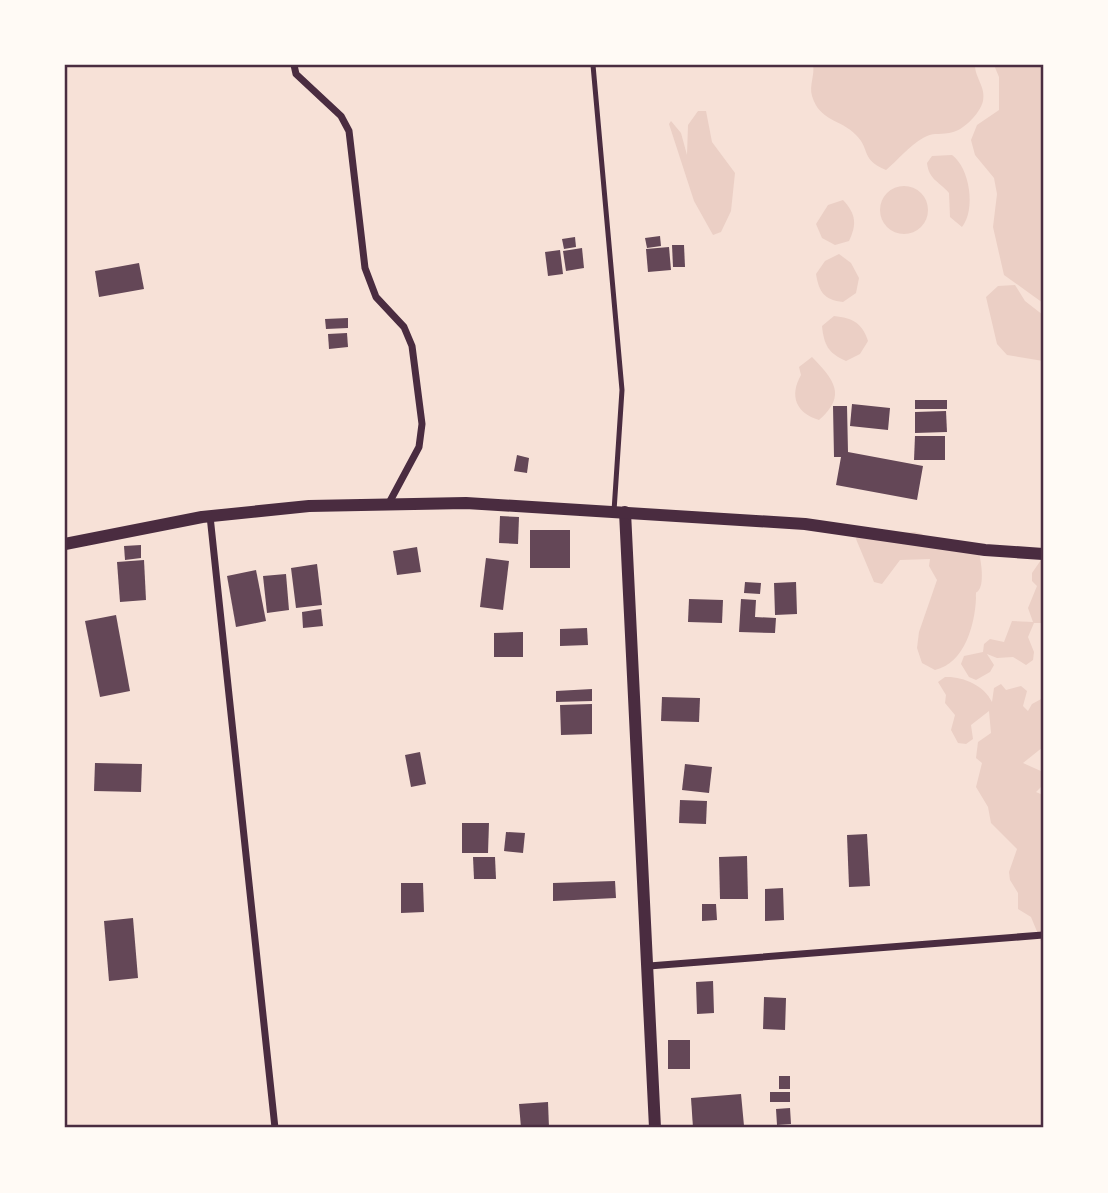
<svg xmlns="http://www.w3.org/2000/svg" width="1108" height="1193" font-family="Poppins,sans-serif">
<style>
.green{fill:#ebcfc5}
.building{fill:#644757}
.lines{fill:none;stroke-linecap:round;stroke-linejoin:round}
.service{stroke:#4a2c40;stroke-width:5}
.minor{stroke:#4a2c40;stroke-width:7}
.tertiary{stroke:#4a2c40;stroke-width:12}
.neatline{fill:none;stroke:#4a2c40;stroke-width:2.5}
</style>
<rect width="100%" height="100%" fill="#f7e1d7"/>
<g class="green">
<path d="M813 65H975C975 78 986 87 983 101 980 114 962 132 949 133 938 135 933 132 923 138 909 146 898 160 886 170 860 159 871 150 856 135 841 119 820 122 812 96 809 85 815 75 813 65Z"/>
<polygon points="994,65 1043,65 1043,303 1004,275 993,227 997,194 994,178 975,155 971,140 977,125 999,110 999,77"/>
<polygon points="698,111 706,111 712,142 735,173 731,211 721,232 713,235 694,201 669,124 671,121 681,133 687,155 688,125"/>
<path d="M952 155C970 168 976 210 962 227L950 217 949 193C939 181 929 180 927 163L932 156Z"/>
<circle cx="904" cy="210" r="24"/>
<path d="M843 200C856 214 857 224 849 241L835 245 822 238 816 224 828 205Z"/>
<path d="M839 254 851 263 859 278 856 293 843 302C824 300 819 292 816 274L825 261Z"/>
<polygon points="1015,285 1025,301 1043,315 1043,361 1007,355 997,344 986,297 998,286"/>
<path d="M834 316C853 318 862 323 868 341L860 354 846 361C828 353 824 345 822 326Z"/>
<path d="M812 357C833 379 848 395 819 420 796 413 789 396 801 375L799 367Z"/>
<path d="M915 532 922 534 933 546 978 550C981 558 984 580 980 588 976 596 976 588 976 598 975 624 965 663 935 670L922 663 917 648 919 632 937 580 929 566 930 559 900 560 882 584 874 582 856 539 857 536Z"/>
<polygon points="1043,557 1043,623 1034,623 1028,637 1034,652 1033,660 1026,665 1013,657 997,658 987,654 994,665 990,672 976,680 969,677 961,664 964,656 983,652 984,644 990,639 1004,642 1012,621 1033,622 1028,608 1037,586 1032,581 1032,573"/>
<path d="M945 677C962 676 984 685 992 702L994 688 1001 684 1006 690 1021 686 1027 691 1023 706 1028 711 1032 704 1043 698V747L1023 763 1043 772 1041 787 1036 792 1043 795V946L1031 917 1018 909V893L1010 880 1009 872 1017 849 991 823 988 807 976 787 982 763 976 758 978 742 991 733 989 711 971 725 973 739 966 744 958 743 951 730 955 715 945 703 946 695 938 682Z"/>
</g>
<g class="building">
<polygon points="660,236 661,246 647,248 645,238"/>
<polygon points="575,237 576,247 564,249 562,239"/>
<polygon points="672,245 684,245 685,267 673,267"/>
<polygon points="669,247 671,270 648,272 646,249"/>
<polygon points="582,248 584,268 566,271 563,251"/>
<polygon points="560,250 563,274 548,276 545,252"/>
<polygon points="139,263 144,289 99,297 95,271"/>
<polygon points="348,318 348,328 326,329 325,319"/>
<polygon points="347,333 348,347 329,349 328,334"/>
<rect x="915" y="400" width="32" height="9"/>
<polygon points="852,404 890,408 888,430 850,426"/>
<polygon points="833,406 847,406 848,452 923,466 917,500 836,485 841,457 834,457"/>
<polygon points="946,411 947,432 915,433 915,412"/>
<polygon points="915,436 945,436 945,460 914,460"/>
<polygon points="517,455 529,458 527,473 514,471"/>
<polygon points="500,516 519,517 518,544 499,543"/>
<rect x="530" y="530" width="40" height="38"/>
<polygon points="141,545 141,558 125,560 124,546"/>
<polygon points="417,547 421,572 397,575 393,551"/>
<polygon points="486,558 509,561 503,610 480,607"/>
<polygon points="144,560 146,600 120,602 117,562"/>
<polygon points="317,564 322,605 296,608 291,568"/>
<polygon points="256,570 266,621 236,627 227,576"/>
<polygon points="286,574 289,610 267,613 263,576"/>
<polygon points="745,582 761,583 760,594 744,593"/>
<polygon points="796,582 797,614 775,615 774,583"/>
<polygon points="689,599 723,600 722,623 688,622"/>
<polygon points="741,599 756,600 755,617 776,618 775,633 739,632"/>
<polygon points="321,609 323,626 303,628 302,612"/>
<polygon points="116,615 130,691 100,697 85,621"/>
<polygon points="587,628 588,645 560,646 560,629"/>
<polygon points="523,632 523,657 494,657 494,633"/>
<polygon points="592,689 592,701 556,702 556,691"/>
<polygon points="662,697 700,698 699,722 661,721"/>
<polygon points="592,704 592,734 561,735 560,705"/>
<polygon points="420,752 426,784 411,787 405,755"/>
<polygon points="95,763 142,764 141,792 94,791"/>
<polygon points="685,764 712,767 709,793 682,790"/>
<polygon points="680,800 707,801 706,824 679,823"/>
<polygon points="462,823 489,823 488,853 462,853"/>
<polygon points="506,832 525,833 523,853 504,851"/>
<polygon points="867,834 870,886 849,887 847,835"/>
<polygon points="747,856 748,899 720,899 719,857"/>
<polygon points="473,857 495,857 496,879 474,879"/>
<polygon points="615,881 616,898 553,901 553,883"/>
<polygon points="401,883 423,883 424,912 401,913"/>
<polygon points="783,888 784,920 765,921 765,889"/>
<polygon points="702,904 716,904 717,920 702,921"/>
<polygon points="133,918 138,978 109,981 104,921"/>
<polygon points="713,981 714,1013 697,1014 696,982"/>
<polygon points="764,997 786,998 785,1030 763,1029"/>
<rect x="668" y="1040" width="22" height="29"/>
<rect x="779" y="1076" width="11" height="13"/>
<rect x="770" y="1092" width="20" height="10"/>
<polygon points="741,1094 744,1126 693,1128 691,1098"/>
<polygon points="548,1102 549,1128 521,1128 519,1104"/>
<polygon points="790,1108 791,1124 777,1125 776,1109"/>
</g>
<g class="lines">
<polyline class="service" points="593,65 622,390 614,511"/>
<g class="minor">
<polyline points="294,65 296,74 341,116 349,131 365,268 376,297 404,327 412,346 422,424 419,447 389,503"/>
<polyline points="210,516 275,1128"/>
<polyline points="649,966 1043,935"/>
</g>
<g class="tertiary">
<polyline points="625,512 655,1128"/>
<polyline points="65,544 202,517 309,506 466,503 805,524 985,550 1043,554"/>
</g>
</g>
<rect width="1108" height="1193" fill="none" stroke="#fffaf5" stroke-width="133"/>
<rect x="66" y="66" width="976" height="1060" class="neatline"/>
</svg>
